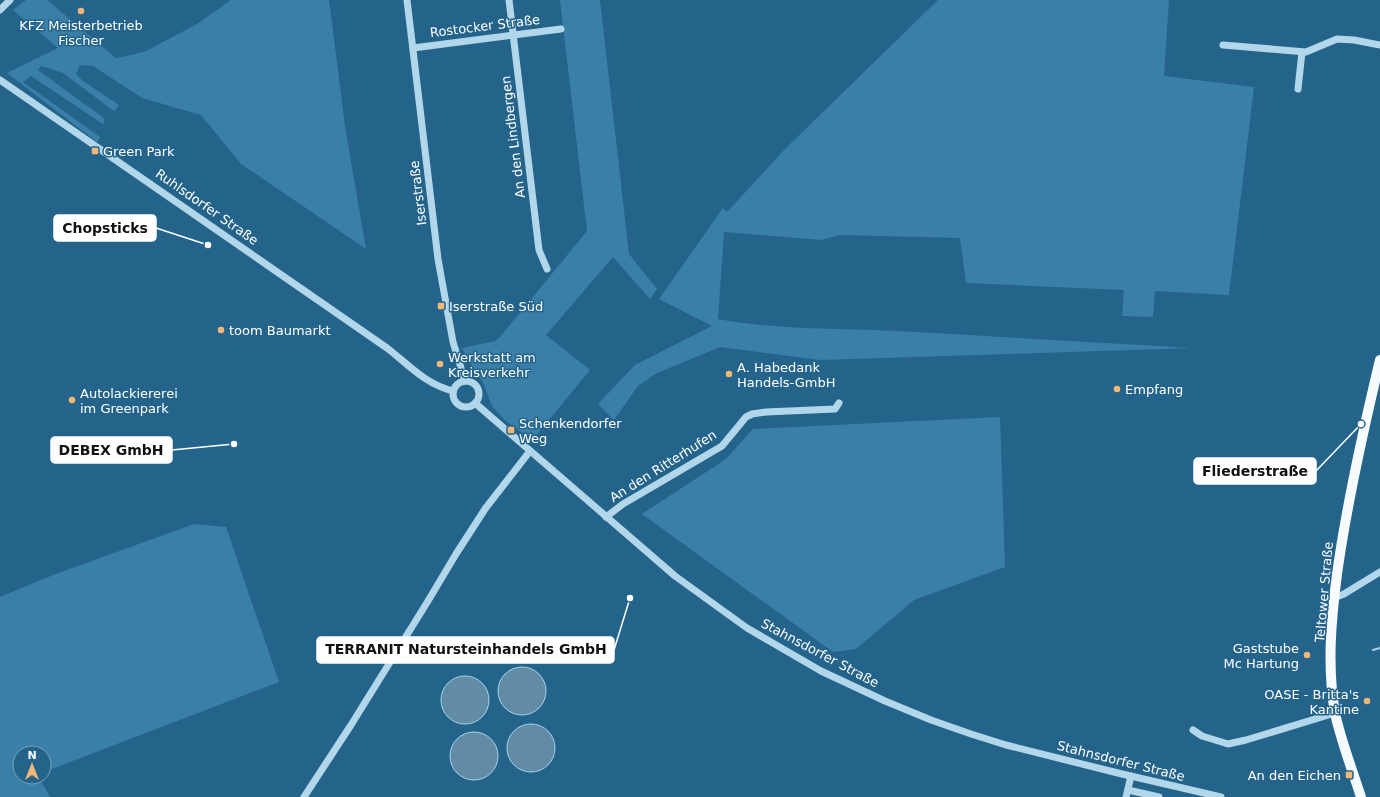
<svg xmlns="http://www.w3.org/2000/svg" width="1380" height="797" font-family="'DejaVu Sans',sans-serif">
<style>
.green{fill:#397fa7}
.water{fill:#628ba5;stroke:#a6d3eb}
.lines{fill:none;stroke-linecap:round;stroke-linejoin:round}
.stream{stroke:#a6d3eb;stroke-width:2}
.minor{stroke:#b2d6ea;stroke-width:7}
.major{stroke:#f6fbfe;stroke-width:10}
.poi-dot{fill:#f4b876;stroke:#24648b;stroke-width:1.5}
.labels{text-anchor:middle;dominant-baseline:central;stroke-width:3;stroke-linejoin:round;paint-order:stroke}
.poi-label{font-size:13px;fill:#fff;stroke:#24648b;text-anchor:start}
.street-label{font-size:13px;fill:#fff;stroke:#24648b}
.leader{fill:none;stroke:#fff;stroke-width:1.5}
.callout-dot{fill:#fff;stroke:#24648b;stroke-width:1.5}
.callout{fill:#fff;stroke:#fff;stroke-width:1.5}
.callout-label{font-size:14px;text-anchor:middle;font-weight:bold;fill:#111}
</style>
<rect width="100%" height="100%" fill="#24648b"/>
<g class="green">
<polygon points="26,0 47,0 116,58 127,56 146,51 197,24 231,0 329,0 345,126 366,249 241,164 201,115 142,98 93,66 80,65 76,74 83,81 119,105 114,111 63,73 41,66 38,70 105,119 103,124 31,76 23,82 100,137 97,142 7,73 58,48 13,10"/>
<polygon points="560,0 600,0 629,254 657,289 650,299 613,257 546,335 590,370 535,437 530,439 506,421 492,406 482,380 476,374 462,348 495,341 500,337 587,231"/>
<path d="M938 0H1169L1164 76 1254 87 1229 295 1155 291 1153 317 1122 316 1124 290 966 283 960 238 839 235 822 240 724 232 718 319C776 330 837 328 896 331 995 336 1094 343 1192 348L821 360 720 347 657 373 638 386 614 420 598 404 635 365 712 326 659 299 723 208 727 212 786 148Z"/>
<polygon points="1000,417 1005,567 914,600 856,649 833,652 642,514 726,459 753,429"/>
<polygon points="194,524 226,527 279,682 44,772 44,753 20,753 20,777 39,777 50,797 0,797 0,597 53,575"/>
</g>
<g class="water">
<circle cx="522" cy="691" r="24"/>
<circle cx="465" cy="700" r="24"/>
<circle cx="531" cy="748" r="24"/>
<circle cx="474" cy="756" r="24"/>
</g>
<g class="lines">
<polyline class="stream" points="1373,650 1380,648"/>
<g class="minor">
<polyline points="407,0 438,259 453,342 465,381"/>
<polyline points="509,0 539,250 547,269"/>
<polyline points="0,10 10,0"/>
<polyline points="1223,45 1306,52 1337,39 1354,40 1380,45"/>
<polyline points="413,48 561,29"/>
<path d="M0 80 387 348C409 365 425 384 453 391"/>
<polyline points="1298,89 1302,52"/>
<circle cx="466" cy="394" r="13"/>
<polyline points="475,403 675,576 747,628 821,671 885,701 931,720 971,734 1006,745 1122,774 1221,797"/>
<polyline points="606,517 623,504 722,446 746,417 752,414 766,412 835,409 839,403"/>
<polyline points="1334,598 1344,594 1380,572"/>
<polyline points="1193,730 1202,736 1228,744 1246,740 1335,713"/>
<polyline points="1128,790 1159,797"/>
<polyline points="304,797 351,725 428,601 456,554 485,509 530,451"/>
<polyline points="1126,797 1131,776"/>
</g>
<path class="major" d="M1361 797C1352 769 1341 741 1335 713 1327 667 1331 620 1337 574 1347 502 1363 431 1380 360"/>
</g>
<g class="poi-dot">
<circle cx="81" cy="11" r="4"/>
<rect x="91" y="147" width="8" height="8" rx="2"/>
<rect x="437" y="302" width="8" height="8" rx="2"/>
<circle cx="221" cy="330" r="4"/>
<circle cx="440" cy="364" r="4"/>
<circle cx="729" cy="374" r="4"/>
<circle cx="1117" cy="389" r="4"/>
<circle cx="72" cy="400" r="4"/>
<rect x="507" y="426" width="8" height="8" rx="2"/>
<circle cx="1307" cy="655" r="4"/>
<circle cx="1367" cy="701" r="4"/>
<rect x="1345" y="771" width="8" height="8" rx="2"/>
</g>
<g class="labels">
<g class="poi-label">
<text x="81" y="25" text-anchor="middle">KFZ Meisterbetrieb<tspan x="81" dy="15">Fischer</tspan></text>
<text x="103" y="151">Green Park</text>
<text x="449" y="306">Iserstraße Süd</text>
<text x="229" y="330">toom Baumarkt</text>
<text x="448" y="357">Werkstatt am<tspan x="448" dy="15">Kreisverkehr</tspan></text>
<text x="737" y="367">A. Habedank<tspan x="737" dy="15">Handels-GmbH</tspan></text>
<text x="1125" y="389">Empfang</text>
<text x="80" y="393">Autolackiererei<tspan x="80" dy="15">im Greenpark</tspan></text>
<text x="519" y="423">Schenkendorfer<tspan x="519" dy="15">Weg</tspan></text>
<text x="1299" y="648" text-anchor="end">Gaststube<tspan x="1299" dy="15">Mc Hartung</tspan></text>
<text x="1359" y="694" text-anchor="end">OASE - Britta's<tspan x="1359" dy="15">Kantine</tspan></text>
<text x="1341" y="775" text-anchor="end">An den Eichen</text>
</g>
<g class="street-label">
<text transform="translate(485 26) rotate(-7)">Rostocker Straße</text>
<text transform="translate(513 137) rotate(-97)">An den Lindbergen</text>
<text transform="translate(418 193) rotate(-97)">Iserstraße</text>
<text transform="translate(207 207) rotate(35)">Ruhlsdorfer Straße</text>
<text transform="translate(663 466) rotate(-32)">An den Ritterhufen</text>
<text transform="translate(1324 592) rotate(-85)">Teltower Straße</text>
<text transform="translate(820 653) rotate(28)">Stahnsdorfer Straße</text>
<text transform="translate(1121 761) rotate(14)">Stahnsdorfer Straße</text>
</g>
</g>
<path class="leader" d="M208 245L156 228M234 444L172 450M1361 424L1316 471M630 598L614 650"/>
<g class="callout-dot">
<circle cx="208" cy="245" r="4"/>
<circle cx="234" cy="444" r="4"/>
<circle cx="1361" cy="424" r="4"/>
<circle cx="630" cy="598" r="4"/>
</g>
<g class="callout">
<rect x="54" y="215" width="102" height="26" rx="4"/>
<rect x="51" y="437" width="121" height="26" rx="4"/>
<rect x="1194" y="458" width="122" height="26" rx="4"/>
<rect x="317" y="637" width="297" height="26" rx="4"/>
</g>
<g class="callout-label">
<text x="105" y="233">Chopsticks</text>
<text x="111" y="455">DEBEX GmbH</text>
<text x="1255" y="476">Fliederstraße</text>
<text x="466" y="654">TERRANIT Natursteinhandels GmbH</text>
</g>
<g transform="translate(32 765)"><circle r="19" fill="#24648b" stroke="#7ca2b9"/>
<path d="M0-3L7 15L0 10L-7 15Z" fill="#f4b876"/>
<text y="-6" font-size="11" font-weight="bold" text-anchor="middle" fill="#ffffff">N</text>
</g>
</svg>
